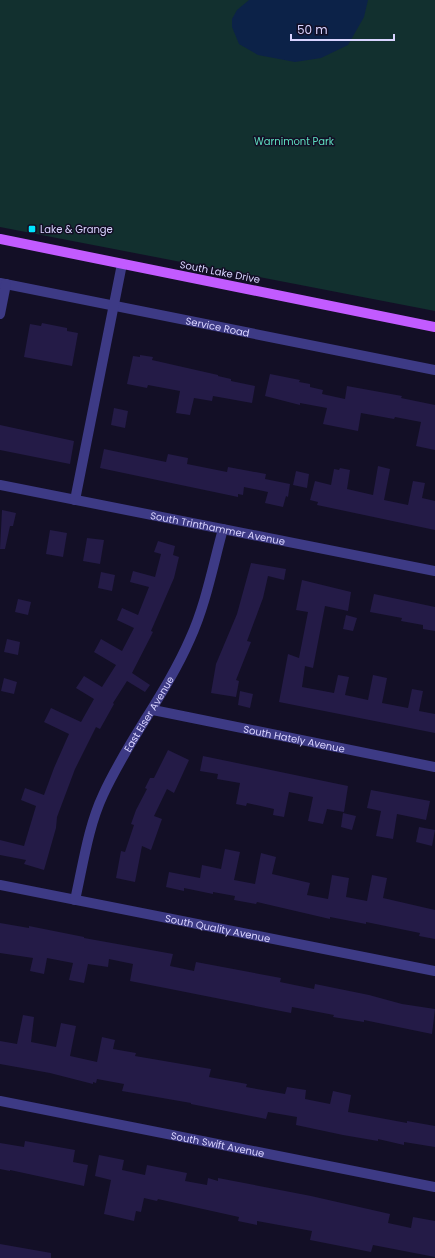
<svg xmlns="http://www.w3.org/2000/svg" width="435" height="1258" font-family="Poppins,sans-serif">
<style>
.green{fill:#12302f}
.water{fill:#0c2248}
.building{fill:#241b47}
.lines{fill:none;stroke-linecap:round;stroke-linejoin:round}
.minor{stroke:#3d3a85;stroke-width:10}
.major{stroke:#c25bff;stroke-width:10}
.poi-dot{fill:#00e5ff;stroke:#130f26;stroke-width:1.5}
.labels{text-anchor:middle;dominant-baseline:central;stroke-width:3;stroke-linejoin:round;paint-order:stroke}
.park-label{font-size:10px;fill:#5fe0c0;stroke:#130f26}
.poi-label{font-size:10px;fill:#d9d4ff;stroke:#130f26;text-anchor:start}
.street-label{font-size:10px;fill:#d9d4ff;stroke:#130f26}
</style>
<rect width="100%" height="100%" fill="#130f26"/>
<polygon class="green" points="0,0 435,0 435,311 0,227"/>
<polygon class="water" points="249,0 368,0 364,17 348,45 321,58 295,62 258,55 239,44 232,27 232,19 237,10"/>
<g class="building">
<polygon points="42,323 67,328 67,331 78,333 72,366 24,357 30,324 41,326"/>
<polygon points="140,355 153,357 152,360 218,375 218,376 231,379 231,381 255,386 252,403 213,396 212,401 194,398 190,415 176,413 180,391 148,385 147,388 127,384 133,356 140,357"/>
<polygon points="270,374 300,380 299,382 310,384 310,387 323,390 322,394 345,399 347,386 402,396 401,398 435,405 435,450 416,446 421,422 395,417 394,419 361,413 358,431 323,424 327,408 300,403 300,405 265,396"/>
<polygon points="114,408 128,411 125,428 111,425"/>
<polygon points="0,425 74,441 70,464 0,450"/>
<polygon points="104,449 166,462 168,454 188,458 187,464 227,472 228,467 266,474 265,479 290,484 288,497 286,496 283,507 265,503 268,492 244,487 243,495 238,494 238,497 100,468"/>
<polygon points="378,466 390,469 384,500 408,505 413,481 425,483 422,498 435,501 435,530 317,505 318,502 310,500 315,481 331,485 334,469 339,470 340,468 350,470 347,489 373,495"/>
<polygon points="296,471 309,474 307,488 293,485"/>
<polygon points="2,510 16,513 13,526 10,526 5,549 0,549"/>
<polygon points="50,530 67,533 63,557 46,554"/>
<polygon points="87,538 104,540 100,564 83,561"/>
<polygon points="158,541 175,546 173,555 179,557 174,578 151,631 153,632 132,673 150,685 145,692 127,681 113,703 114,704 100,729 96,727 75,769 57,817 56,828 44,870 24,864 26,860 0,855 0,840 24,846 36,806 21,800 25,788 44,795 54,768 69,734 44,722 51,708 81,722 94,699 76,688 84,676 102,687 116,665 94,652 101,639 122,651 134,628 117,620 122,608 138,615 149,587 130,582 133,571 155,577 161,554 154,552"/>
<polygon points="251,563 286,569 284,580 268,576 263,598 247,641 251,642 236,680 239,681 236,697 211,693 216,664 237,614"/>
<polygon points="101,572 115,575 112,591 98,588"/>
<polygon points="302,580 351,592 348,611 325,606 313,668 305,666 302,687 334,693 338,675 349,677 345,695 368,700 373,675 387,678 382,703 408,708 412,689 423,691 419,711 435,714 435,733 279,702 288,654 299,658 308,612 296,610"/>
<polygon points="374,594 435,607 435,631 423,629 423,625 401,621 402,618 370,612"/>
<polygon points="18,599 31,602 28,615 15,612"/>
<polygon points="346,615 357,618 353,631 343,629"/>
<polygon points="7,639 20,642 18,655 4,652"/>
<polygon points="4,678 17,682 14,694 1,691"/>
<polygon points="240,691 253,694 250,708 238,705"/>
<polygon points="168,750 189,760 174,793 167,789 154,816 162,819 151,850 142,846 135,882 116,878 121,851 125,852 134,825 131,824 136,810 147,789 145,788 150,778 154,778"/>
<polygon points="203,756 348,786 344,812 327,809 323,824 308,821 313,797 289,792 284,817 273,815 274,809 247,803 246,806 236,804 240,783 217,779 218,774 200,771"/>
<polygon points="371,790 430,801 426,820 397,814 393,839 376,836 381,811 367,808"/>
<polygon points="343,813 356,816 352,830 341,827"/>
<polygon points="419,827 435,830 432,846 416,842"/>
<polygon points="225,849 240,852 234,880 255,884 261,853 276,857 272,874 310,883 307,895 328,899 332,875 349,878 346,897 367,901 372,875 387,878 383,898 435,910 435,939 419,936 420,933 366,922 366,924 330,917 330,919 257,902 256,904 234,900 235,896 213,892 213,894 184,888 184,891 166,887 169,872 200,878 202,865 221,869"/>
<polygon points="0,923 29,928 29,926 84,937 84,938 173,954 170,966 194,971 196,962 281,978 280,982 314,989 315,984 369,995 402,1004 435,1009 432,1034 364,1020 364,1022 333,1017 334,1015 292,1007 291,1013 130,981 133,964 109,959 108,967 88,964 84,983 69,980 73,963 47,958 44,974 30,971 33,958 0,953"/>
<polygon points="23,1015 34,1017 31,1042 56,1047 61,1023 76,1026 70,1056 97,1062 102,1037 115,1040 113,1049 136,1053 135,1056 211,1069 209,1077 247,1084 246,1087 285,1094 287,1087 306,1090 305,1099 330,1104 333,1091 351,1095 348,1112 407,1123 407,1121 435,1126 435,1147 404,1142 404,1145 378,1139 378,1141 343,1135 296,1125 297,1117 268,1112 266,1119 191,1104 191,1103 122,1091 124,1084 97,1079 96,1083 93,1082 93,1084 50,1073 0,1064 0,1041 17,1044"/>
<polygon points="25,1141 75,1150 73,1162 88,1165 84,1186 10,1170 10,1171 0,1169 0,1143 24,1147"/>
<polygon points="99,1155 124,1160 122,1170 145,1175 147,1165 187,1173 185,1181 207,1185 208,1178 218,1181 218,1178 311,1196 390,1214 388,1223 411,1228 413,1217 435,1221 435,1257 373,1245 371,1252 310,1240 312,1231 257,1221 257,1225 238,1221 239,1217 158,1199 157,1201 144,1198 141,1212 136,1211 134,1221 104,1214 111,1180 95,1176"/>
<polygon points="0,1244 51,1253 51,1258 0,1258"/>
</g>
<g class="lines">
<g class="minor">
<path id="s1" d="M0 283 435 370"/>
<polyline points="0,314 6,284"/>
<path id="s2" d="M0 485 435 571"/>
<polyline points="75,500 122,264"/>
<path id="s3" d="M153 710 435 767"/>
<path id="s4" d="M0 885 435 971"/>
<path id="s5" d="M75 900C83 865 88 827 103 795 128 740 166 694 190 639 206 604 213 565 223 529"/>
<path id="s6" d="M0 1101 435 1187"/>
</g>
<polyline class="major" points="0,239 435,327"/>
</g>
<rect class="poi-dot" x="28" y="225" width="8" height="8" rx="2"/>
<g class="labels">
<g class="park-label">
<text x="294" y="141">Warnimont Park</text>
</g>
<g class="poi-label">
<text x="40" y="229">Lake &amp; Grange</text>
</g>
<g class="street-label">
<text transform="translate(220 272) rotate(11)">South Lake Drive</text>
<text stroke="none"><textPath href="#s1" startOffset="222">Service Road</textPath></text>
<text stroke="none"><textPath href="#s2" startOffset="222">South Trinthammer Avenue</textPath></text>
<text stroke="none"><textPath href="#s5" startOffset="202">East Elser Avenue</textPath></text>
<text stroke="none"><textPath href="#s3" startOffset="144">South Hately Avenue</textPath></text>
<text stroke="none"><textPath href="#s4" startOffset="222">South Quality Avenue</textPath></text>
<text stroke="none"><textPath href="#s6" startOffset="222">South Swift Avenue</textPath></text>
</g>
</g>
<path d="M291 34v6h103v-6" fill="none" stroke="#d9d4ff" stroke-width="2"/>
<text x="297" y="34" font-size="12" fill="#d9d4ff" stroke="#130f26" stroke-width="3" paint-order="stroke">50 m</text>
</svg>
